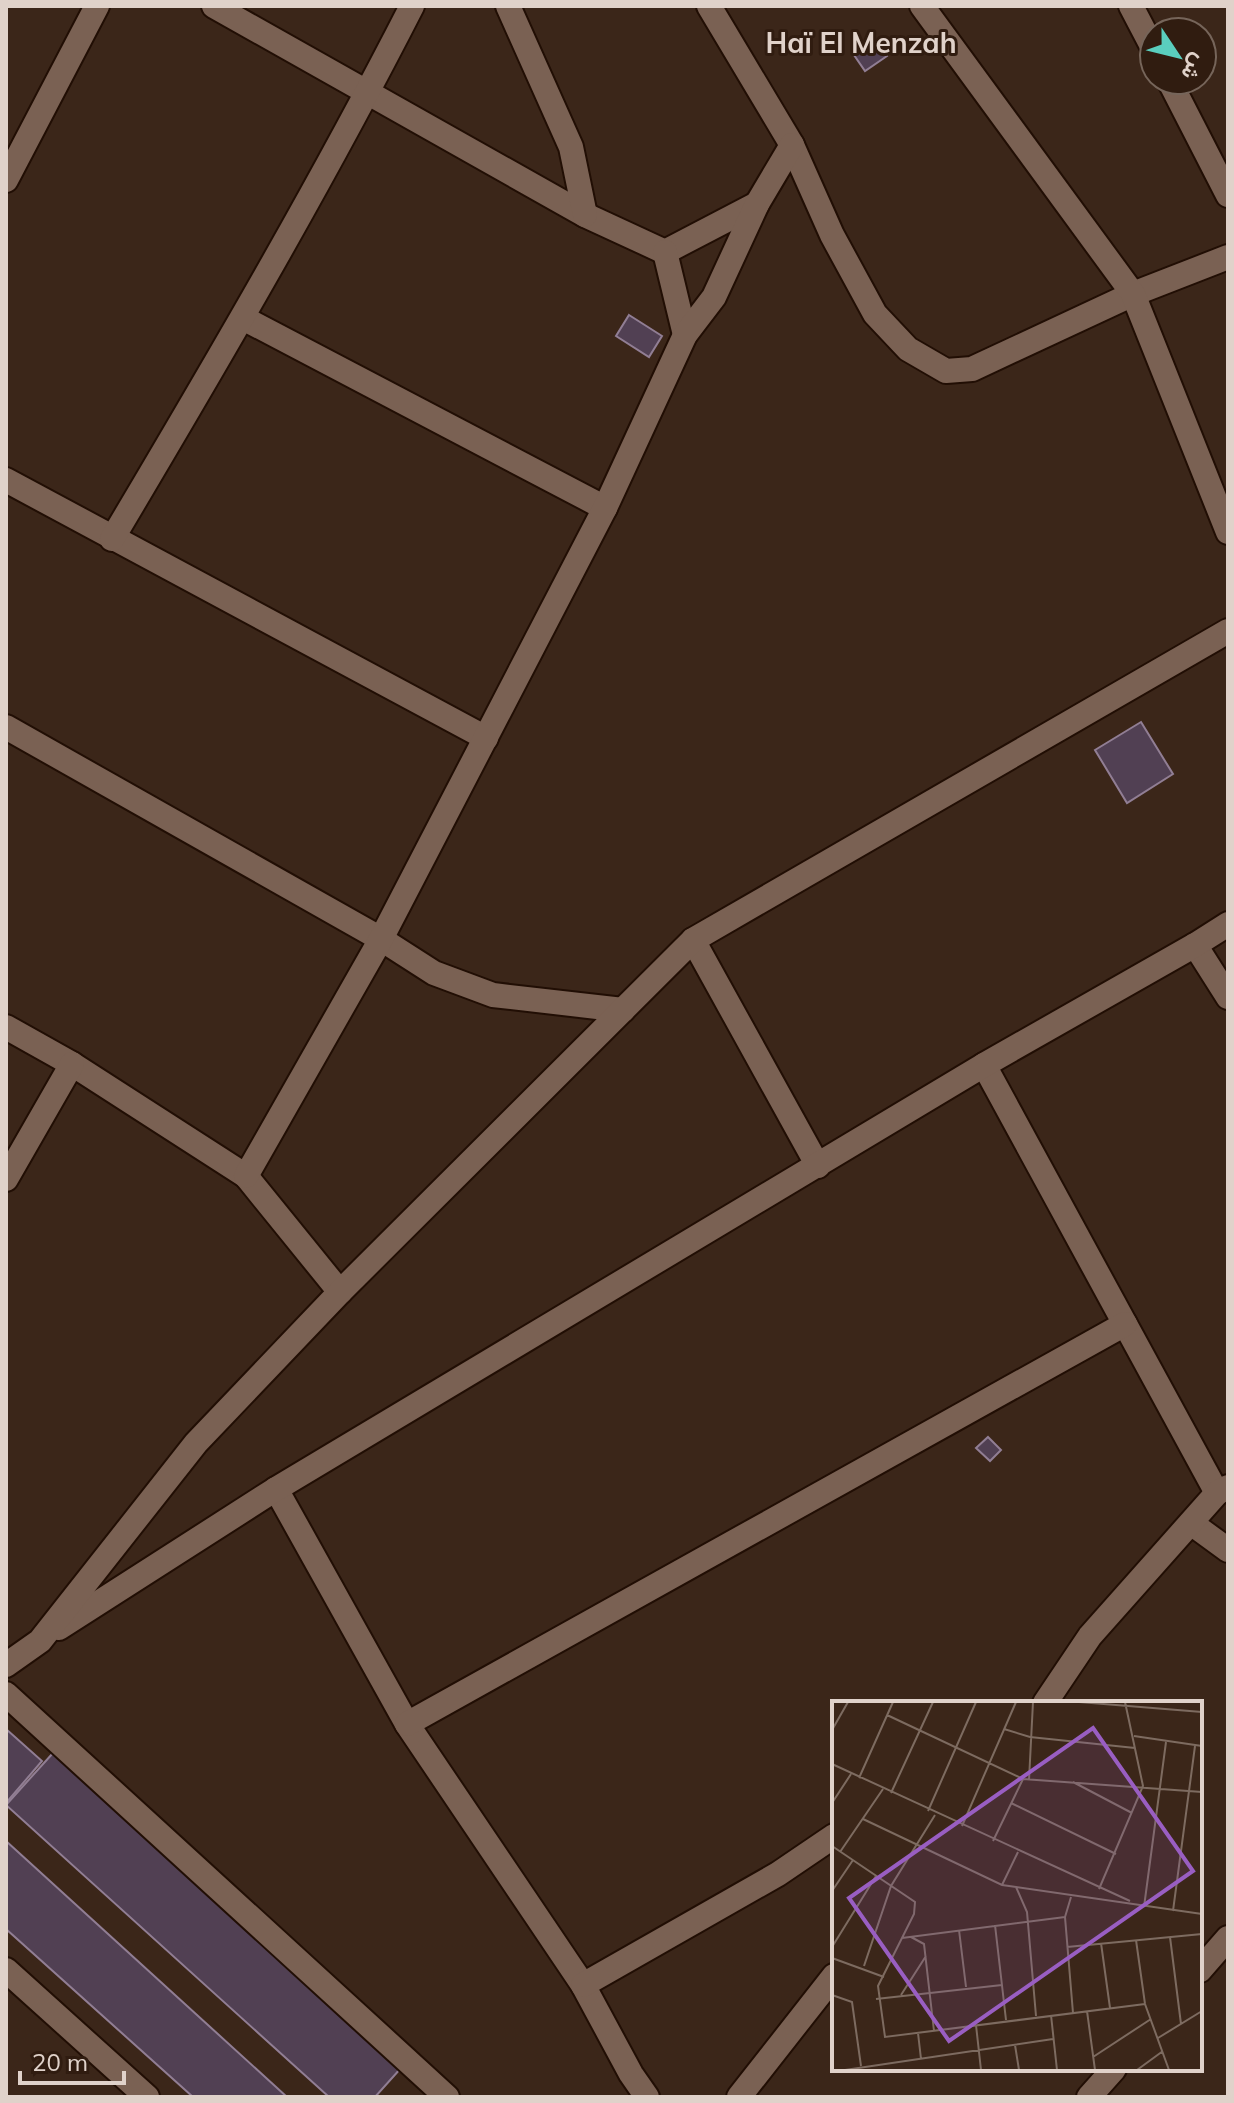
<svg xmlns="http://www.w3.org/2000/svg" width="1234" height="2103" font-family="Mulish,Vazirmatn,sans-serif">
<style>
.building{fill:#514053;stroke:#917e94;stroke-width:2}
.lines{fill:none;stroke-linecap:round;stroke-linejoin:round}
.minor-casing{stroke:#210e04;stroke-width:28}
.minor{stroke:#7a6153;stroke-width:24}
.labels{text-anchor:middle;dominant-baseline:central;stroke-width:6;stroke-linejoin:round;paint-order:stroke}
.district-label{font-size:28px;font-weight:bold;fill:#e0d2ca;stroke:#301c10}
.inset-road{fill:none;stroke:#7d6b60;stroke-width:2}
.view{fill:#995ec2;fill-opacity:0.15;stroke:#995ec2;stroke-width:4}
.inset-edge{fill:none;stroke:#e0d2ca;stroke-width:4}
</style>
<rect width="100%" height="100%" fill="#3b2619"/>
<g class="building">
<polygon points="877,40 887,56 865,71 854,55"/>
<polygon points="629,315 662,336 649,357 616,336"/>
<polygon points="1141,722 1173,774 1127,803 1095,750"/>
<polygon points="988,1437 1001,1450 990,1461 976,1448"/>
<polygon points="6,1729 42,1761 6,1803"/>
<polygon points="53,1753 401,2068 375,2097 329,2097 6,1805"/>
<polygon points="6,1841 287,2097 193,2097 6,1929"/>
</g>
<g class="lines">
<g class="minor-casing">
<g id="minor">
<polyline points="214,6 585,215 665,252 757,204"/>
<polyline points="508,6 571,147 585,215"/>
<polyline points="709,6 792,145 832,235 875,314 908,349 946,371 972,369 1133,294 1228,257"/>
<polyline points="922,6 1133,294 1228,532"/>
<polyline points="1131,6 1154,50"/>
<polyline points="1169,80 1228,195"/>
<polyline points="6,180 97,6"/>
<polyline points="665,252 685,335"/>
<polyline points="243,318 605,508"/>
<polyline points="6,480 486,738"/>
<path d="M112 539C216 364 319 188 412 6"/>
<polyline points="6,727 381,939 434,973 493,995 623,1010"/>
<polyline points="693,940 818,1166"/>
<polyline points="1195,945 1228,997"/>
<polyline points="6,1027 72,1064 246,1176 340,1292"/>
<polyline points="984,1065 1217,1493"/>
<polyline points="246,1176 381,939 605,508 685,335 714,297 757,204 792,145"/>
<polyline points="6,1179 72,1064"/>
<polyline points="276,1489 407,1724 583,1985 631,2074 647,2097"/>
<polyline points="1191,1523 1228,1550"/>
<polyline points="59,1628 276,1489 984,1065 1195,945 1228,924"/>
<polyline points="6,1665 40,1641 196,1443 340,1292 693,940 1228,631"/>
<polyline points="6,1694 447,2097"/>
<polyline points="1045,1703 1090,1636 1217,1493 1228,1487"/>
<polyline points="407,1724 1125,1324"/>
<polyline points="6,1970 147,2097"/>
<polyline points="1200,1970 1228,1938"/>
<polyline points="583,1985 778,1874 834,1836"/>
<polyline points="739,2097 834,1976"/>
<polyline points="1089,2097 1114,2069"/>
</g>
</g>
<use href="#minor" class="minor"/>
</g>
<g class="labels">
<g class="district-label">
<text x="861" y="42">Haï El Menzah</text>
</g>
</g>
<g transform="translate(832 1701)">
<rect width="370" height="370" fill="#3b2619"/>
<path class="inset-road" d="M247 1 370 11M55 14 191 78 370 91M172 28 198 36 303 47M0 29 16 1M302 35 370 45M0 63 298 200M27 77 61 1M197 79 201 1M241 81 300 112M59 92 101 1M0 102 19 73M179 102 284 153M96 110 144 1M31 118 170 184 370 213M130 125 184 1M161 140 191 78M0 145 83 201 82 213 46 285 53 336 313 303M8 151 51 88M170 184 186 151M184 186 195 211 204 315M267 188 311 85 293 1M0 190 21 159M239 196 233 216 241 312M312 206 334 41M341 210 363 45M163 224 174 319M127 229 134 286M79 236 92 243 102 330M338 236 349 323M70 237 233 216M304 239 313 303 337 369M269 242 278 307M0 246 44 175M235 246 370 233M0 257 52 276M32 265 59 185 103 114M0 294 20 301 29 365M69 294 94 255M44 298 170 284M255 310 263 369M219 314 225 369M144 324 149 369M86 332 89 358M326 337 370 310M183 344 187 369M261 356 319 318M13 369 221 338M305 369 331 350"/>
<path class="view" d="M261 27 361 170 117 340 17 197Z"/>
<rect width="370" height="370" class="inset-edge"/>
</g>
<rect width="1234" height="2103" fill="none" stroke="#e0d2ca" stroke-width="16"/>
<g transform="translate(1178 56) rotate(125)"><circle r="38" fill="#301c10" stroke="#76655a" stroke-width="2"/>
<path d="M0-6L14 30L0 20L-14 30Z" fill="#5acebe"/>
<text y="-12" font-size="22" font-weight="bold" text-anchor="middle" fill="#e0d2ca">ش</text>
</g>
<path d="M20 2071v12h104v-12" fill="none" stroke="#e0d2ca" stroke-width="4"/>
<text x="32" y="2071" font-size="24" fill="#e0d2ca" stroke="#301c10" stroke-width="6" paint-order="stroke">20 m</text>
</svg>
